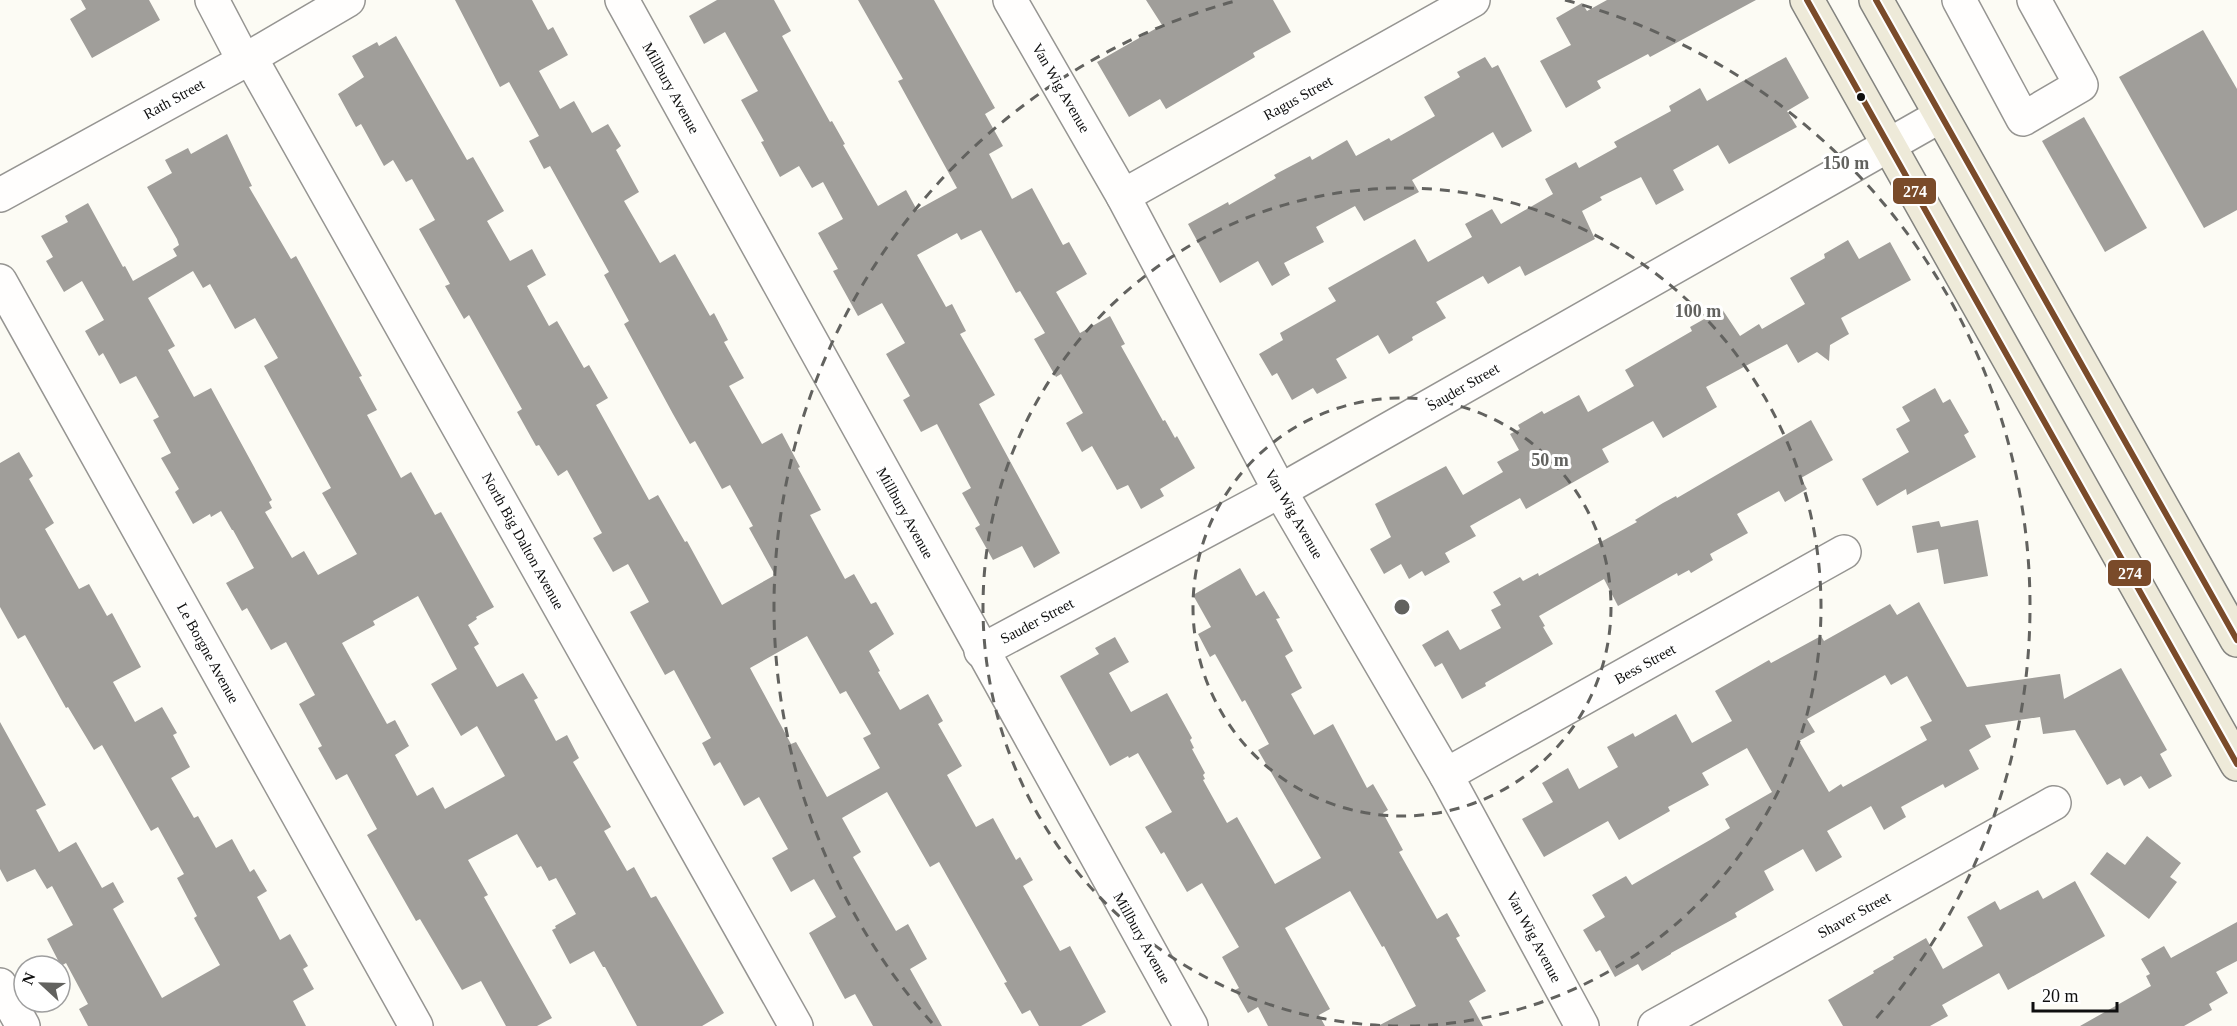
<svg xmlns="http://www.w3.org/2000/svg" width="2237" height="1026" font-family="'Times New Roman',serif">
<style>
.building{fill:#a09e9a;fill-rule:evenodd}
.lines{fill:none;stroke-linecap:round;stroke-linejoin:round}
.minor-casing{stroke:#969592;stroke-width:36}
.major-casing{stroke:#83837f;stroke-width:36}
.minor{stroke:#fffefd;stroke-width:33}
.major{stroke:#eeead9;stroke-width:33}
.bus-1-casing{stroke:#fff;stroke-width:10}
.bus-1{stroke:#7a4b2a;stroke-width:6}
.ring{fill:none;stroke:#62625f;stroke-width:3;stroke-dasharray:10 8}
.bus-dot{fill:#0f0f0f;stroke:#fff;stroke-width:2}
.labels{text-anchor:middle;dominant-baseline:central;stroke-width:6;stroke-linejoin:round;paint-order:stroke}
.street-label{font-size:15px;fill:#0f0f0f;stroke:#fff}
.centre{fill:#62625f;stroke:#fff;stroke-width:3}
.ring-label{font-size:18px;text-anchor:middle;font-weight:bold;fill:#62625f;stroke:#fff;stroke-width:6;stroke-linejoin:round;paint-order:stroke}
.line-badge{stroke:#fff;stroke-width:2}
.badge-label{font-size:16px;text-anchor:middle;font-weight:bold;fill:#fff}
</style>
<rect width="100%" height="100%" fill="#fcfbf4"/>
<g class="building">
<polygon points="81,0 149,0 160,20 92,58 70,19 86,9"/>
<path d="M455 0H532L548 30 553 27 568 55 539 71 560 109 574 101 592 133 608 124 621 146 616 150 639 192 624 201 660 263 675 254 710 316 714 313 728 340 724 342 744 378 729 386 762 444 782 433 800 467 798 468 821 510 810 515 845 579 854 574 871 604 876 602 894 634 869 651 880 671 878 672 900 710 928 694 943 721 938 724 962 766 947 775 976 827 993 818 1016 860 1020 857 1033 880 1023 886 1060 951 1070 946 1106 1012 1081 1026H1039L1030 1010 1022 1014 1004 983 1007 982 939 862 930 867 887 792 842 818 861 852 853 857 896 931 908 924 927 959 910 969 942 1026H873L855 994 845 999 809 933 836 917 814 879 791 892 772 858 788 849 759 797 744 806 720 762 714 766 702 743 711 738 674 670 665 675 630 612 649 602 628 564 613 572 593 538 602 533 567 470 558 476 539 445 536 446 517 412 522 409 469 315 464 319 445 286 450 284 419 229 435 220 412 179 406 182 393 160 384 166 361 124 356 127 338 94 364 77 352 56 377 42 379 46 396 36 467 160 473 157 504 211 487 221 510 261 532 249 546 275 527 286 549 326 557 321 584 368 589 365 608 398 596 405 649 500 658 495 685 542 687 541 722 605 775 575 749 528 753 526 730 485 722 489 695 441 690 444 673 414 624 324 629 321 604 275 609 272 550 166 544 169 529 141 539 136 509 82 500 87ZM807 636 840 694 846 691 871 734 863 738 880 768 827 797 796 742 791 744 750 668Z"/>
<polygon points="717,0 774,0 791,31 782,36 830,122 832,121 845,144 843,145 878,206 906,190 917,210 957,188 898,81 903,79 858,0 934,0 995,108 985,114 1003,146 989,154 1012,199 1032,188 1063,245 1069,242 1087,274 1056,292 1080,333 1110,316 1125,344 1121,346 1163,421 1165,420 1175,438 1177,436 1195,468 1160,489 1164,496 1141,509 1128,485 1117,490 1092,446 1082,452 1066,423 1083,413 1061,374 1056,377 1034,339 1045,333 1020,291 1016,293 981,230 961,240 957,233 917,255 946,307 952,304 966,331 960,334 995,395 979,404 1060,553 1034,568 1022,546 993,560 975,528 980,525 962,493 971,488 937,424 921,432 903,400 910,396 886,354 905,343 882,303 858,316 833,271 838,269 818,233 843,219 823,182 812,188 799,166 780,177 761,142 764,141 741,100 758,91 725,32 704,44 689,16"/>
<polygon points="1146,0 1273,0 1291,32 1253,53 1255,57 1166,109 1160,99 1129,117 1097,62 1162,25"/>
<polygon points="1607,0 1756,0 1650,57 1648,54 1597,81 1601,88 1566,108 1540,61 1571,45 1556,18 1582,3 1587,11"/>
<polygon points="2203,30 2237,89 2237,210 2204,228 2119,77"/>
<polygon points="1485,57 1492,68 1498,65 1532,131 1502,148 1493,132 1412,180 1419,192 1364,221 1355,206 1316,227 1324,242 1284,263 1290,275 1272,286 1258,261 1220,283 1188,224 1228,202 1229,205 1276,178 1274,175 1310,156 1312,160 1347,140 1356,156 1389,138 1391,141 1435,116 1424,97 1460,77 1457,72"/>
<polygon points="1786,57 1809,98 1787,111 1797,127 1729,164 1718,145 1673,170 1684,190 1656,205 1641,177 1600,197 1602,200 1582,211 1595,239 1525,276 1520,266 1488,284 1483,276 1436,302 1446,318 1412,337 1413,340 1389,354 1378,335 1336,359 1347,378 1317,394 1313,388 1292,400 1277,373 1272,376 1259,354 1283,340 1280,333 1336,301 1328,288 1415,239 1428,262 1472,237 1465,224 1492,209 1501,224 1553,194 1545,179 1576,162 1579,168 1617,147 1614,142 1671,111 1669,106 1700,88 1707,101"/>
<polygon points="2084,117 2147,228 2105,252 2042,141"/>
<path d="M227 134 252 186 249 187 291 259 296 256 362 376 359 377 377 410 367 415 401 478 411 472 435 515 441 512 494 607 476 617 477 619 468 625 479 644 474 647 497 687 523 673 538 698 534 700 556 741 567 735 579 758 573 762 611 827 604 831 627 871 634 867 651 898 656 896 724 1013 702 1026H637L605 967H603L594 951 570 964 552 930 556 928 555 926 576 914 556 878 549 881 541 866 537 868 517 834 468 860 488 895 484 897 552 1018 537 1026H506L481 981 462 990 420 919 416 921 367 835 377 829 347 774 336 780 318 748 322 746 299 704 315 695 286 642 271 650 247 608 242 611 226 583 254 568 233 530H232L221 511 211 517 210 514 193 524 175 492 179 489 161 458 171 453 153 420 159 417 136 376 120 384 103 353 99 356 85 331 104 320 82 281 64 292 46 261 53 257 41 236 68 222 65 216 88 203 123 267 125 266 133 281 177 256 173 249 179 245 177 239 147 187 172 173 165 160 188 148 191 154ZM193 271 203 288 210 284 235 329 255 318 278 358 264 366 331 488 322 493 357 554 318 575 304 551 292 558 265 512 272 508 269 502 272 500 211 388 194 397 168 350 175 346 148 298ZM418 596 457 669 431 684 461 736 477 726 505 776 445 809 433 787 417 796 395 755 409 746 395 720 387 724 342 643 375 625 373 621Z"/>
<polygon points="1848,240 1859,259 1890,242 1911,280 1841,318 1849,334 1830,345 1829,361 1817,352 1798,363 1787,344 1706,387 1717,407 1663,438 1653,421 1602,449 1609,462 1526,509 1520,498 1470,526 1476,536 1445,553 1450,562 1425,576 1422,571 1409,579 1401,564 1384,574 1370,549 1391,537 1375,504 1446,466 1463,495 1503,472 1497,462 1519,450 1510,434 1520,429 1518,425 1542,411 1544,414 1579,395 1588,412 1634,386 1625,370 1692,331 1690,327 1722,309 1740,336 1759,324 1762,329 1805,304 1790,278 1825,258 1824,254"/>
<polygon points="1935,388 1943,403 1950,399 1969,432 1964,435 1976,457 1907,495 1906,489 1877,506 1862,479 1909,452 1896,429 1910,421 1902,407"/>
<polygon points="1811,420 1833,460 1801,478 1807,489 1785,502 1779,491 1737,514 1748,533 1710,554 1713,560 1691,573 1689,570 1678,576 1677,573 1618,606 1604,579 1539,616 1545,626 1543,627 1553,644 1485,683 1486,686 1462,699 1442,663 1435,667 1422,645 1448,630 1460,650 1501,628 1491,610 1501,605 1493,592 1520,577 1523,581 1538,573 1539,576 1637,522 1635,520 1663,503 1676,496 1677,498"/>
<polygon points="19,452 33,476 29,479 54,523 45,529 79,589 89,584 107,616 112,613 141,667 113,682 135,722 162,707 177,733 173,735 190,767 171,778 194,818 198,816 216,848 232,839 250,872 254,869 267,891 257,897 280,940 290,934 308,966 303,969 314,989 293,1001 306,1026 88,1026 79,1009 88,1004 66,963 61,966 47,939 73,925 52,886 47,889 35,869 7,882 0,869 0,722 46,805 36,810 59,852 76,842 102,888 113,882 124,902 113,909 162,998 220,965 194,918 197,916 177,878 184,874 158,827 151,831 102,745 94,750 68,707 66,708 25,635 18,639 0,607 0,463"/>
<polygon points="1978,520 1988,576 1944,584 1938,549 1917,553 1912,526 1939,521 1941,527"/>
<polygon points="1240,568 1256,596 1264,591 1280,618 1276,619 1293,651 1285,656 1302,688 1291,694 1314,735 1333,724 1367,788 1373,784 1388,810 1383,813 1403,850 1399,852 1437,919 1447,913 1460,936 1456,938 1486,991 1469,1001 1483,1026 1378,1026 1416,1006 1384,946 1382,947 1350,891 1285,928 1330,1009 1319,1015 1325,1026 1268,1026 1258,1007 1248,1013 1235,990 1239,988 1222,957 1239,947 1202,883 1187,892 1164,852 1161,854 1145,827 1172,812 1138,753 1129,758 1128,756 1110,766 1060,676 1099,654 1095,648 1115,637 1129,662 1109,673 1131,712 1167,693 1192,738 1190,740 1194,748 1192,749 1205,773 1203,775 1205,779 1203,780 1227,823 1237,817 1275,884 1321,858 1258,750 1269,744 1245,700 1242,702 1215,654 1210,657 1198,634 1211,627 1193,595"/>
<path d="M1919 602 1967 687 2060 674 2064 699 2121 668 2167 750 2160 754 2172 776 2149 789 2141 776 2124 786 2120 778 2107 785 2075 730 2043 734 2040 717 1985 725 1991 737 1969 750 1979 769 1945 788 1943 784 1901 807 1906 817 1884 830 1871 806 1827 831 1842 857 1816 872 1803 849 1764 871 1774 890 1735 913 1737 917 1671 953V954L1642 971 1638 964 1615 977 1600 950 1596 952 1583 930 1605 917 1592 895 1626 876 1632 885 1710 840 1730 828 1725 819 1772 792 1747 748 1702 773 1709 785 1668 807 1670 811 1619 840 1608 821 1544 857 1522 819 1553 802 1542 783 1568 768 1579 789 1618 767 1607 747 1633 733 1635 737 1676 714 1692 743 1732 721 1715 691 1769 660 1771 663 1821 636 1824 641 1890 604 1897 615ZM1885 675 1891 685 1907 676 1932 721 1920 727 1927 740 1843 787 1841 784 1829 792 1799 741 1815 732 1807 719Z"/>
<polygon points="2147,836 2181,863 2170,877 2177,882 2149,919 2090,874 2107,852 2125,865"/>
<polygon points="2075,881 2105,936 2008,990 1999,973 1942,1005 1948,1016 1930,1026 1843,1026 1828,1000 1874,973 1873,971 1894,959 1893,957 1926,938 1943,969 1983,946 1967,917 1995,901 2000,910 2038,890 2043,899"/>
<polygon points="2237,922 2237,961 2216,972 2228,993 2209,1004 2212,1010 2184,1026 2080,1026 2151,986 2146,976 2150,974 2141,959 2164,946 2171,958"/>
</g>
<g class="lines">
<g class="minor-casing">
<g id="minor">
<polyline points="212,0 244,61"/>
<polyline points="622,0 1191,1026"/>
<polyline points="1010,0 1123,196 1280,491 1446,775 1582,1026"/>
<polyline points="1959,0 2023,119 2081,85 2034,0"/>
<polyline points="250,57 796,1026"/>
<polyline points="0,195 244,61 348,0"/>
<polyline points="1123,196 1473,0"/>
<polyline points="0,281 416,1026"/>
<polyline points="981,651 1280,491 1940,116"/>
<polyline points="1446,775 1844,552"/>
<polyline points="0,985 23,1026"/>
<polyline points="1655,1026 2054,803"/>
</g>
</g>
<g class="major-casing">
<g id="major">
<polyline points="1807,0 2237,764"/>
<polyline points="1876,0 2237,640"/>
</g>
</g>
<use href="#minor" class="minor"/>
<use href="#major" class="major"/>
<g class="bus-1-casing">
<g id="bus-1">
<polyline points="1807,0 2237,764"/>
<polyline points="1876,0 2237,640"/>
</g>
</g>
<use href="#bus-1" class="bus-1"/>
</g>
<g class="ring">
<circle cx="1402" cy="607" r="209"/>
<path d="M1398 1026A419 419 0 1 1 1406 1026"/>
<path d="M932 1023A628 628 0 0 1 1239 0M1565 0A628 628 0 0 1 1872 1023"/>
</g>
<circle class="bus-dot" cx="1861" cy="97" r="5"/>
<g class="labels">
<g class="street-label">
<text transform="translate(671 88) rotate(61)">Millbury Avenue</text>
<text transform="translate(1061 88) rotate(60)">Van Wig Avenue</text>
<text transform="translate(1298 98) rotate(-29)">Ragus Street</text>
<text transform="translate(174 99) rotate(-29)">Rath Street</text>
<text transform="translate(1463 387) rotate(-30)">Sauder Street</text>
<text transform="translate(905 513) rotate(61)">Millbury Avenue</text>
<text transform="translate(1294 514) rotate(60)">Van Wig Avenue</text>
<text transform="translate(523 541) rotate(61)">North Big Dalton Avenue</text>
<text transform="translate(1037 621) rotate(-28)">Sauder Street</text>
<text transform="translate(208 653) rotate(61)">Le Borgne Avenue</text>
<text transform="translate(1645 664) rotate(-29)">Bess Street</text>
<text transform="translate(1854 915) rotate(-29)">Shaver Street</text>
<text transform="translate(1534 937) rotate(62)">Van Wig Avenue</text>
<text transform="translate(1142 938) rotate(61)">Millbury Avenue</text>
</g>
</g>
<circle cx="1402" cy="607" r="9" class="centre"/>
<g class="ring-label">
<text x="1846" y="169">150 m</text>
<text x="1698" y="317">100 m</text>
<text x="1550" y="466">50 m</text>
</g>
<g class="line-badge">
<rect x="1892" y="177" width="45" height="28" rx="6" fill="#7a4b2a"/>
<rect x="2107" y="559" width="45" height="28" rx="6" fill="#7a4b2a"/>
</g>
<g class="badge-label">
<text x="1915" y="197">274</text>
<text x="2130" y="579">274</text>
</g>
<g transform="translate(42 984) rotate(292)"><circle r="28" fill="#ffffff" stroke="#9f9f9f" stroke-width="1.5"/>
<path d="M0-4.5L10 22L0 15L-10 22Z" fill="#62625f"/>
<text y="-9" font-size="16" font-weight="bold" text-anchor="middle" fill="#0f0f0f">N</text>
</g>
<path d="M2033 1002v9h84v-9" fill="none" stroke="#0f0f0f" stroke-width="3"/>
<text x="2042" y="1002" font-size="18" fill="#0f0f0f" stroke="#ffffff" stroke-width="4.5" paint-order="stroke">20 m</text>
</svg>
